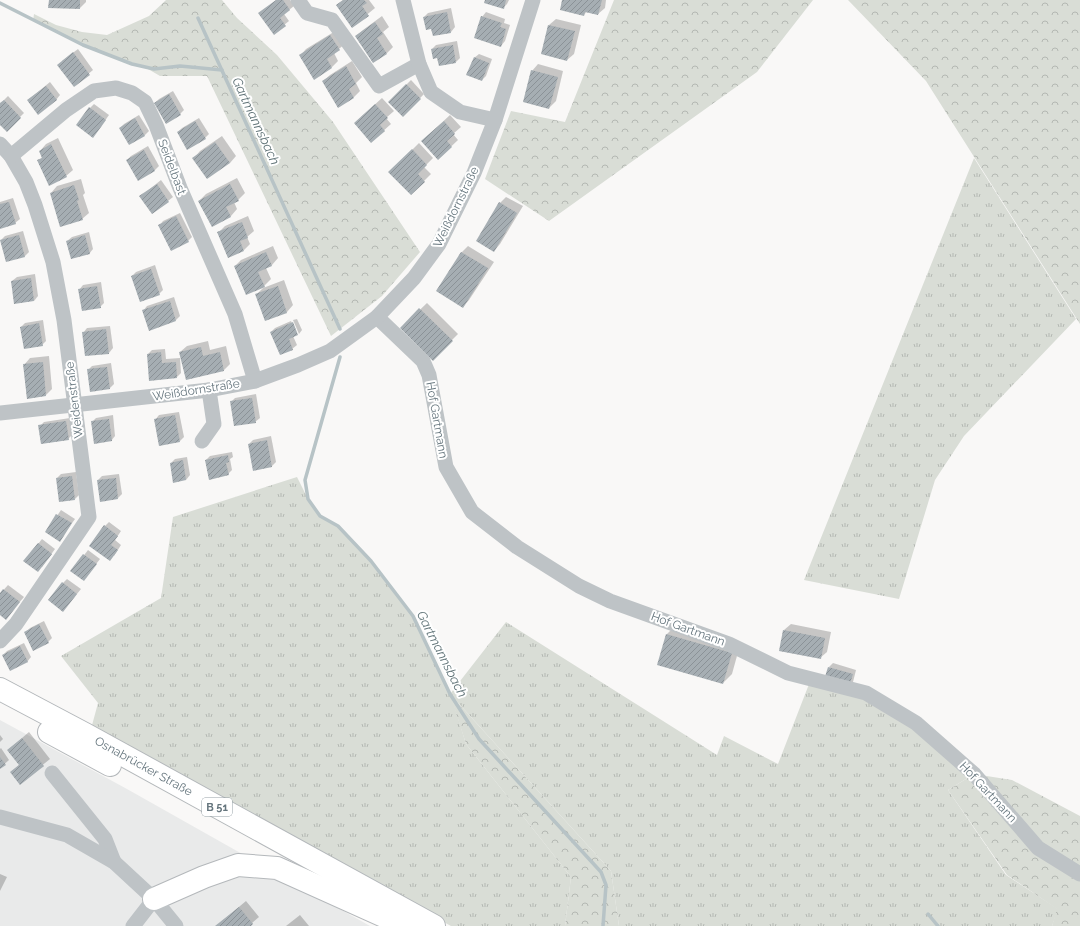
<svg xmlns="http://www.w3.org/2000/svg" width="1080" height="926" font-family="Raleway,sans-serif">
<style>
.built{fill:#e9eaea}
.grass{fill:url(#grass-tufts)}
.forest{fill:url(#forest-crowns)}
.shadow{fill:#0003}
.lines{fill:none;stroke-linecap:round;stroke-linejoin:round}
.stream{stroke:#b7c3c6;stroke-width:3.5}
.building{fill:url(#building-hatch)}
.highway-casing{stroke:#b4b8bb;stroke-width:24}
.minor{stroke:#bec3c6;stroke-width:15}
.highway{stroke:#fff;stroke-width:22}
.labels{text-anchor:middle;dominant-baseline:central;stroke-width:4;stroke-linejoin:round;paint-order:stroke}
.shield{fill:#fff;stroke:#949fa5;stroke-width:1}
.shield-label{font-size:11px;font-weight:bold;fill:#66767e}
.street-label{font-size:12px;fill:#66767e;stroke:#fff}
.water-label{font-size:13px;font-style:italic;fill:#617478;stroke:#fff}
</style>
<defs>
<pattern id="grass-tufts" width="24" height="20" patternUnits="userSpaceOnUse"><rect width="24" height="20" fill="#d9ddd6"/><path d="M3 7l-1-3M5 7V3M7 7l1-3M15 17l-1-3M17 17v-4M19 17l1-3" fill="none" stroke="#b4b8b3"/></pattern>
<pattern id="forest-crowns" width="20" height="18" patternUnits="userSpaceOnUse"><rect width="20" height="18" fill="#d9ddd6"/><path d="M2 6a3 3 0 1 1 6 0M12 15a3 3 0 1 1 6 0" fill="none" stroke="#b4b8b3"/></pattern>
<pattern id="building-hatch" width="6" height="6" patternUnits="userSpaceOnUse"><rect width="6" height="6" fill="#a6aeb3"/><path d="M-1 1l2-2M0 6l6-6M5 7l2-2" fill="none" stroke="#8b9297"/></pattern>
</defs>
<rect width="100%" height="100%" fill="#f9f8f7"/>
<polygon class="built" points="0,720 127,789 370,926 0,926"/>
<g class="grass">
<polygon points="974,158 1076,319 964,436 935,480 899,599 804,580"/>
<polygon points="297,477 308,499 320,516 338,526 371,561 413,616 450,694 506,622 717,755 724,736 778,764 811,679 866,693 974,774 948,790 1006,875 1058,909 1052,926 619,926 611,871 451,695 466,744 571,877 565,926 451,926 91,729 98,703 61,656 161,598 173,517"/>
</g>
<g class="forest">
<polygon points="166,0 222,0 237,18 277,55 333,122 420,252 382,296 331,336 207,76 160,76 148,69 83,45 33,21 34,14 56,25 82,32 107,35 149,16"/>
<polygon points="614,0 813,0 757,72 549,221 485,179 511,111 565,122"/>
<polygon points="848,0 1080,0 1080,324 926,81"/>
<polygon points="450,694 611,871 619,926 565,926 571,877 466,744"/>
<polygon points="974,774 1012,780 1080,816 1080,926 1052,926 1057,909 1007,875 948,790"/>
</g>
<g class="shadow">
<polygon points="50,0 86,0 86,2 80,8"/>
<polygon points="276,0 290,0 294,6 284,14 289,21 274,33"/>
<polygon points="343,0 369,0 375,8 352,27 337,6"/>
<polygon points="486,0 509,0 507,4 503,8"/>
<polygon points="563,0 606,0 605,8 598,14 587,11 584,15"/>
<polygon points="451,8 455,27 451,32 434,35 432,28 424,17 428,13"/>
<polygon points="486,12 505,19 504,23 510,25 505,41 501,46 482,17"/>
<polygon points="382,16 389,27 383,32 393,47 387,53 373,62 356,36 363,30"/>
<polygon points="556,19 581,25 574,54 567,60 549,25"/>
<polygon points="337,30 346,43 334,53 338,61 332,67 314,78 300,56 306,49"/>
<polygon points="457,41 460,58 456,62 432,49 436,45"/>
<polygon points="78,49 93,70 74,86 62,61"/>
<polygon points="479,54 492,59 486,76 482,80 474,58"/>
<polygon points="352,61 362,77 356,83 360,91 354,97 338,106 323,81 330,75"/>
<polygon points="538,64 563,71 556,101 549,108 532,71"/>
<polygon points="411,80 424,94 403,116 389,102"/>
<polygon points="50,82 60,95 56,100 28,100"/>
<polygon points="173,91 184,110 180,114 155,103 159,99"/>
<polygon points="8,96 24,113 7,130 0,124 0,104"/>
<polygon points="382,98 394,111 386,118 391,124 371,142 361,117"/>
<polygon points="94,104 109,115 97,132 90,108"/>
<polygon points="139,115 149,131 145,135 129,144 120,128 124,124"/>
<polygon points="450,115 461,127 453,134 458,140 438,159 422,141"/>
<polygon points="199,118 209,134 205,138 178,132 182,128"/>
<polygon points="222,136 236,156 230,163 194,158 200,151"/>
<polygon points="58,138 73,170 66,176 39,161 43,156 40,151 46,144"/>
<polygon points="419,143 433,158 424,167 431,174 411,194 390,172"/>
<polygon points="148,146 159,166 155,170 138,179 127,160 131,156"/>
<polygon points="237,178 245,193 238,200 234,202 237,209 231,216 212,226 199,201 206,194"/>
<polygon points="81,179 85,193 83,195 89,213 82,219 51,193 57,186"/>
<polygon points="161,180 173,197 153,213 141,196"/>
<polygon points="506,197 523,206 500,244 494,251 500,203"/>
<polygon points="13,198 20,219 15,223 0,228 0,202"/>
<polygon points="180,213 192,237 188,241 159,226 163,221"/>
<polygon points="248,216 254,231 247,237 250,244 244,250 219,232 225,226"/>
<polygon points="23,231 29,252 25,256 6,261 1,240 5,236"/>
<polygon points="89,232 93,249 89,254 67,241 72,237"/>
<polygon points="273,246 278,258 272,265 266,268 271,279 264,286 235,266 241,260"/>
<polygon points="468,246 494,262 469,300 463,307 437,291 462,252"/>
<polygon points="155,265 163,290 159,294 132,276 136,272"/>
<polygon points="35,274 38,296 34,301 12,281 17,277"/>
<polygon points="284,280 293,305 287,312 265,320 256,295 263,288"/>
<polygon points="101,282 104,303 100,307 79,290 83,285"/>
<polygon points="174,297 180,316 176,320 149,329 143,311 147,306"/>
<polygon points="427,303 458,334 433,359 401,328"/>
<polygon points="297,319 302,330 299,334 293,320"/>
<polygon points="43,320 46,341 42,345 21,327 25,323"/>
<polygon points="291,321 297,334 298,334 293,336 297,345 292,349 271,332 275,328"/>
<polygon points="110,326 113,348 109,353 83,333 87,328"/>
<polygon points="208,341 210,350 226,346 230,364 224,370 180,352 187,346"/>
<polygon points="165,349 166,359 180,358 181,373 177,377 148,354 152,350"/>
<polygon points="49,356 52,389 46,395 27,398 24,365 30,358"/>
<polygon points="111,363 114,384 110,388 88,370 92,366"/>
<polygon points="256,394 260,418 255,422 231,402 235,398"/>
<polygon points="179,412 184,437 180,441 155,420 159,415"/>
<polygon points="113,415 115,436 111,441 92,422 96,418"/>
<polygon points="70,418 72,435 68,439 40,426 44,422"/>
<polygon points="271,436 276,462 272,466 254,469 249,444 253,440"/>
<polygon points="232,452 233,457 230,459 232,470 228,474 206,460 210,456"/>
<polygon points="187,457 190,475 186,480 171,463 175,459"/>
<polygon points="76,472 79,495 75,499 57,478 61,474"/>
<polygon points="119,474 122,494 118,498 98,480 102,476"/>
<polygon points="61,510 75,519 60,540 46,532"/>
<polygon points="109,522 121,531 115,540 121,545 114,556 105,526"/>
<polygon points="42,539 55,549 42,567 38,544"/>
<polygon points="88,550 100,559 84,580 72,571"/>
<polygon points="67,579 81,589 63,611 63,583"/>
<polygon points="8,585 24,597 6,618 0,614 0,594"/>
<polygon points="44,621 52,638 48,642 26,632 30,628"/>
<polygon points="791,624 831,632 827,652 820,658 784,630"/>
<polygon points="675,626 740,645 732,674 723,683 667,634"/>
<polygon points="24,643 31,657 27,662 3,655 7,651"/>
<polygon points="833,663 856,670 853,682 849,686 829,667"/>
<polygon points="29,732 50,759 20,783 11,772 20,764 8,750"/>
<polygon points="0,735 3,739 0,742"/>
<polygon points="1,748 9,760 0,768 0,749"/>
<polygon points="0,874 7,877 0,891"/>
<polygon points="246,901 259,917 252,923 249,926 216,926"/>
<polygon points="300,915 309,926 286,926"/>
</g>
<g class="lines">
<g class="stream">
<polyline points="0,3 83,45 132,64 154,69 180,66 222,70"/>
<polyline points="198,18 340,329"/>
<polyline points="340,357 305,480 308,499 320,516 338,526 371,561 413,616 450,694 479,739 601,872 606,885 603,926"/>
<polyline points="928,914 938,926"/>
</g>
</g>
<g class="building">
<polygon points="49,0 80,0 80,9 48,8"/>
<polygon points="276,0 283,0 290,10 280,18 286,26 274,35 258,13"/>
<polygon points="343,0 364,0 367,3 362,6 369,16 352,28 336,5"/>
<polygon points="485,0 506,0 504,9 484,3"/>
<polygon points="562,0 602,0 598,15 585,12 584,16 560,10"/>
<polygon points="447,12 451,33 433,36 431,29 426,30 423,17"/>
<polygon points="481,16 502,23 500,27 506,29 501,47 474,38"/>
<polygon points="375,22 383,34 377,38 387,54 373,63 355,36"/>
<polygon points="548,25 575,31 567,61 541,54"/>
<polygon points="330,35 340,50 327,59 332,68 314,80 299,55"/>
<polygon points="453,45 456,63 439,66 437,58 433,59 431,49"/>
<polygon points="73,52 90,75 74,87 57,65"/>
<polygon points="474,57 489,63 482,81 466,75"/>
<polygon points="346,66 356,84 349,89 354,98 338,108 322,81"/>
<polygon points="531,70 558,77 549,109 523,102"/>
<polygon points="406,84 421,99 403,117 388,102"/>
<polygon points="46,86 57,100 38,115 27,100"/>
<polygon points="169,94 181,115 166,124 154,103"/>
<polygon points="4,100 21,118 7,132 0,125 0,103"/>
<polygon points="375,104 388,118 380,125 385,131 371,143 354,123"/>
<polygon points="89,107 106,120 93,138 76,125"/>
<polygon points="135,118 145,136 129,145 119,128"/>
<polygon points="195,121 206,139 187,150 177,132"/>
<polygon points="444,121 455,134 447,141 452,147 438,160 421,141"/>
<polygon points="215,142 230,163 207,179 192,158"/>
<polygon points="51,144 67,177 49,186 37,160 42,158 39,151"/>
<polygon points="412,149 427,165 418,174 425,182 411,195 388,172"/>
<polygon points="144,150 155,171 138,181 126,160"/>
<polygon points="157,184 169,202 152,214 139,196"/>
<polygon points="230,184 239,201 226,207 231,217 212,227 198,201"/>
<polygon points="74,185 79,200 77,201 83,220 60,227 50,193"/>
<polygon points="9,202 16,224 0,229 0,204"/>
<polygon points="499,202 517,213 494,252 476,241"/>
<polygon points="176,216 189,242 171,251 158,225"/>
<polygon points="242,222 248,238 240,241 244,251 228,258 217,232"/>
<polygon points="19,235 25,257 6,262 0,240"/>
<polygon points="85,235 90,254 71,259 66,241"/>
<polygon points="266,252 272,266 258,272 265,287 246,295 234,266"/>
<polygon points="461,252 488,268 463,308 436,291"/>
<polygon points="151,269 160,295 140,302 131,276"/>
<polygon points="31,278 34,301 14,304 11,281"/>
<polygon points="97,286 101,308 82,311 78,289"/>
<polygon points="278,286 287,313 265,321 255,294"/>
<polygon points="170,301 176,321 149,331 142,310"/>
<polygon points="419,308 453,341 433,361 400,328"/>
<polygon points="293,322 298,335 289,339 293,350 280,355 270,332"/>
<polygon points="39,323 43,346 24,349 20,327"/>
<polygon points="106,329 109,354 85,356 82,332"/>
<polygon points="201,347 203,356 220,352 224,371 186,380 179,352"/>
<polygon points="161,352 162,363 176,362 177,378 149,381 147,354"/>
<polygon points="43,362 46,396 27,399 23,364"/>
<polygon points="107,367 110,389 90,392 87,369"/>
<polygon points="252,398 256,423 234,426 230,401"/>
<polygon points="175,415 180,442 159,446 154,419"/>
<polygon points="109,419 112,441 94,444 91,421"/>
<polygon points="66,421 69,440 41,444 38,425"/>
<polygon points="267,440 272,467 253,471 248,444"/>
<polygon points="228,455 229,462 226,463 229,475 209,480 205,460"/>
<polygon points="183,460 186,480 173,483 170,463"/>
<polygon points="72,476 75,500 59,502 56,478"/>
<polygon points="116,478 118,499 100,502 97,480"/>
<polygon points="56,514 72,523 60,542 45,532"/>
<polygon points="104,525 118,536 111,545 118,550 110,561 89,546"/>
<polygon points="38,543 52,554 38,572 23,561"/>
<polygon points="83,554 97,564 84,581 70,571"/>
<polygon points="62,582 77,594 63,612 48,600"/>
<polygon points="3,589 20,602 6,620 0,615 0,593"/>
<polygon points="39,624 49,643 33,651 24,632"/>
<polygon points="783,630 825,638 821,659 779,651"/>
<polygon points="666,634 732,653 723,684 657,665"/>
<polygon points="20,646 28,662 10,671 2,655"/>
<polygon points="828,667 853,674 849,687 824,680"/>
<polygon points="22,738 44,766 20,785 10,772 19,765 7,750"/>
<polygon points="0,757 6,765 0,769"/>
<polygon points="239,907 253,924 251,926 215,926"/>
</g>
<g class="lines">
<g class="highway-casing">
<g id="highway">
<path id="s1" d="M0 689 85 734 434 926"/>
<polyline points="49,732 110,765"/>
<polyline points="154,899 204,877 238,865 277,868 406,926"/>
</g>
</g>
<g class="minor">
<polyline points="298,0 307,13 332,20 379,86 419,64"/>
<polyline points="403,0 419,64 431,92 460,112 495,120"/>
<polyline points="0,144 11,156 26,182 35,205 53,262 64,320 89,517 16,624 0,641"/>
<polyline points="11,156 66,110 94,91 116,88 132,93 145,102 156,125 180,188 235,314 255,381"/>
<polyline points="377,317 423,361 429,375 446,467 472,512 517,547 579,586 610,601 729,644 788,673 866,693 916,723 974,774 1038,848 1080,874"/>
<polyline points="0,413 209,390 255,381 298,365 330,351 377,317 414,278 439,244 474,173 495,120 533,0"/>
<polyline points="202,441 214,424 209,390"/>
<polyline points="52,773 105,839 114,862"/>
<polyline points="0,817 67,835 114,862 154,899 176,926"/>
<polyline points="133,926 154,899"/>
</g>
<use href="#highway" class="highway"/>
</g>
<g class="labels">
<rect class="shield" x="202" y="798" width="30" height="18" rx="3"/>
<g class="shield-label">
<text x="217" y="807">B 51</text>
</g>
<g class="street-label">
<text transform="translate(172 167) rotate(69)">Seidelbast</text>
<text transform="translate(456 207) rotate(-64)">Weißdornstraße</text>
<text transform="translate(196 390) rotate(-9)">Weißdornstraße</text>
<text transform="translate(74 400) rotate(-97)">Weidenstraße</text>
<text transform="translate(437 420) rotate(80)">Hof Gartmann</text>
<text transform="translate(688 629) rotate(20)">Hof Gartmann</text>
<text stroke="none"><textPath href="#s1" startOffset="163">Osnabrücker Straße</textPath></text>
<text transform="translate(988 792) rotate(47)">Hof Gartmann</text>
</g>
<g class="water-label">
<text transform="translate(256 121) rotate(65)">Gartmannsbach</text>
<text transform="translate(442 654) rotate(63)">Gartmannsbach</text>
</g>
</g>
</svg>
